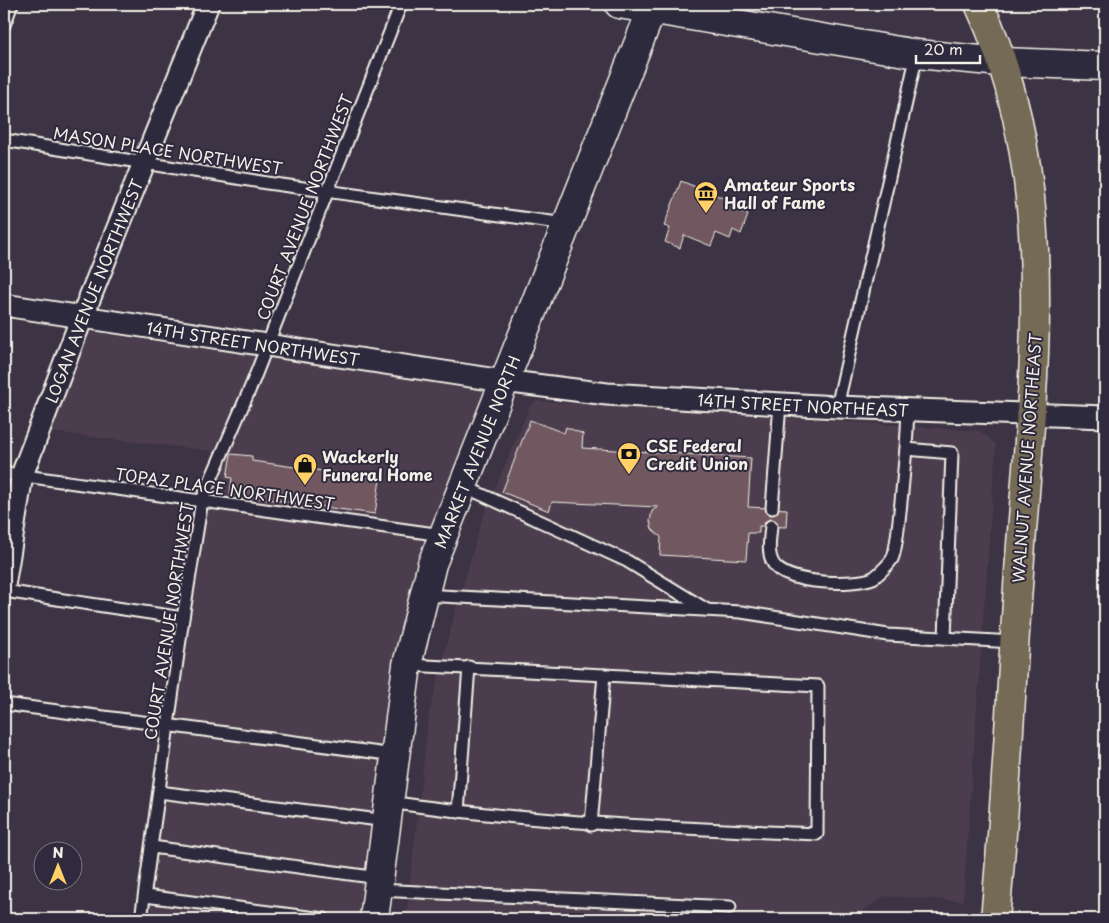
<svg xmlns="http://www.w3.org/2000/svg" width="1109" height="923" font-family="'Playpen Sans',sans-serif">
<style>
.built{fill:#4c3e4d}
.building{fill:#715961;stroke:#f4f1e8}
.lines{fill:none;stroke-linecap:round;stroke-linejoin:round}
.service-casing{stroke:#f4f1e8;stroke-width:15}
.minor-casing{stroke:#f4f1e8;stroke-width:25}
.tertiary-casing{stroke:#f4f1e8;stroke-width:31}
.primary-casing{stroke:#f4f1e8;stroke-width:31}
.service{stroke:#2f2a3d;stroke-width:11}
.minor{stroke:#2f2a3d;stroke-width:21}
.tertiary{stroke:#2f2a3d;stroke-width:28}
.primary{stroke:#746b55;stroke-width:28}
.labels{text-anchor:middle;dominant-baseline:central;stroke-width:4;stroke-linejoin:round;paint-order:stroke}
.street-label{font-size:16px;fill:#f4f1e8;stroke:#2f2a3d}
.poi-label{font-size:16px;font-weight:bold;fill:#f4f1e8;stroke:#2f2a3d;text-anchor:start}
</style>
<rect width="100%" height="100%" fill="#3c3344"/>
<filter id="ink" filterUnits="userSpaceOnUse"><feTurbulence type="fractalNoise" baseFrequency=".02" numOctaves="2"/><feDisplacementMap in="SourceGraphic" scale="10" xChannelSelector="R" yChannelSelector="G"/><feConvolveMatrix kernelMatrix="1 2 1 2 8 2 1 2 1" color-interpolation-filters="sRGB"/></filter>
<g filter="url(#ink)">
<g class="built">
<polygon points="89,332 490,388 464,456 365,919 133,919 161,716 214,451 50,432"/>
<polygon points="537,401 980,431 996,444 963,901 885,896 851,919 406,919 429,714 450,631 482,519 530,406"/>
</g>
<g class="building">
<polygon points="681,181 731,201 730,204 742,209 741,212 748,215 741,234 733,230 730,239 716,233 711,246 684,235 680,248 665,242 670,228 664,226"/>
<polygon points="530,420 564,433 566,427 583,434 582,448 751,458 748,507 787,509 786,527 759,526 759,533 748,533 746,560 660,555 661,537 652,529 650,521 652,511 658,507 552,502 549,511 502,492"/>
<polygon points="231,454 252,456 252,461 380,479 375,514 230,494 232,478 227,477"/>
</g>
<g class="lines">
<g class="service-casing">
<g id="service">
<polyline points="4,25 12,4"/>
<polyline points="4,140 267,183 566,224"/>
<polyline points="837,407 917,54"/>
<polyline points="908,410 906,449 952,453 945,638"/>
<polyline points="4,473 442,535"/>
<polyline points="463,486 627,561 707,610"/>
<polyline points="772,508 780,404"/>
<path d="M771 526C770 539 766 557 776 567 792 584 853 586 873 578 878 575 889 564 892 559 898 550 904 466 906 449"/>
<polyline points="4,591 183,618"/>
<polyline points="423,595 741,612 888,635 1014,642"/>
<polyline points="4,704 395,755"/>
<polyline points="159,792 387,821"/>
<path d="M389 802C531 823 674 828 817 834L818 686 407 665"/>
<polyline points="458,812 469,667"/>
<polyline points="591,825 604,675"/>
<polyline points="152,847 379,878"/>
<polyline points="378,890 730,907"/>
<polyline points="145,896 324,919"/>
<polyline points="141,919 183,618 202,500 252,384 401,4"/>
</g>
</g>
<g class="minor-casing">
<g id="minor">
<path id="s1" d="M4 305 503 381 607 394 837 407 1105 417"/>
<path id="s2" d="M4 586 22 475 82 317 208 4"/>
</g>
</g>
<g class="tertiary-casing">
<g id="tertiary">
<polyline points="619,4 917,54 1001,62 1105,66"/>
<path id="s3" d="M374 919 407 665 432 564 654 4"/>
</g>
</g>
<g class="primary-casing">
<path id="primary" d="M979 4C1062 182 1032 383 1019 572 1011 687 1006 804 995 919"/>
</g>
<use href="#service" class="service"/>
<use href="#minor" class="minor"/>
<use href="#tertiary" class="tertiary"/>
<use href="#primary" class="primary"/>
</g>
</g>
<defs>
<g id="museum-pin" transform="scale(1.25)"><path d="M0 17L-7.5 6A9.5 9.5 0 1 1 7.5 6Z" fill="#ffd166" stroke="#2f2a3d"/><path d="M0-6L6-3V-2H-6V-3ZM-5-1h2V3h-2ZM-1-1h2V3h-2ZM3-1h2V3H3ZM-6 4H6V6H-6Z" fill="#111"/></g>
<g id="bank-pin" transform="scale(1.25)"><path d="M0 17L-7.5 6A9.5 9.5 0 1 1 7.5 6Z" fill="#ffd166" stroke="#2f2a3d"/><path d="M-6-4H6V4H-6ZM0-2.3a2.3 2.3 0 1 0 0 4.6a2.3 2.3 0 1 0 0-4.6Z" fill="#111"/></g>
<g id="shop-pin" transform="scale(1.25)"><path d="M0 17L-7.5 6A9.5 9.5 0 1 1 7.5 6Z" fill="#ffd166" stroke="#2f2a3d"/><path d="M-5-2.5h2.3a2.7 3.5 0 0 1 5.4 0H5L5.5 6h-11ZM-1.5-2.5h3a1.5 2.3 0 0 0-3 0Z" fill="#111"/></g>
</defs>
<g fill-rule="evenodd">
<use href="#museum-pin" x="706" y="193"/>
<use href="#bank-pin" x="629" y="454"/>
<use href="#shop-pin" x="305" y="465"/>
</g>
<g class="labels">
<g class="street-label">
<text transform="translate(168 150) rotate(9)">MASON PLACE NORTHWEST</text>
<text transform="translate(304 207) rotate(-69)">COURT AVENUE NORTHWEST</text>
<text stroke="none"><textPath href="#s2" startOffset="310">LOGAN AVENUE NORTHWEST</textPath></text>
<text stroke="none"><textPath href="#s1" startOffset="252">14TH STREET NORTHWEST</textPath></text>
<text stroke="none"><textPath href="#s1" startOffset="806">14TH STREET NORTHEAST</textPath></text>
<text stroke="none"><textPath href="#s3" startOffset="481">MARKET AVENUE NORTH</textPath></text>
<text transform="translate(1026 458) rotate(-86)">WALNUT AVENUE NORTHEAST</text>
<text transform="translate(225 488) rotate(8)">TOPAZ PLACE NORTHWEST</text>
<text transform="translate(168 621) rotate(-81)">COURT AVENUE NORTHWEST</text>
</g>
<g class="poi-label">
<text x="724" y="184">Amateur Sports<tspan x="724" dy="18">Hall of Fame</tspan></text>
<text x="646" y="445">CSE Federal<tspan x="646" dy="18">Credit Union</tspan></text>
<text x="322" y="456">Wackerly<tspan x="322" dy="18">Funeral Home</tspan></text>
</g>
</g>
<rect width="1109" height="923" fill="none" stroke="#2f2a3d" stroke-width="20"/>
<rect x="10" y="10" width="1089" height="903" fill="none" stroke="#f4f1e8" stroke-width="2" filter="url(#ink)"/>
<g transform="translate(58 866)"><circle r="24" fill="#2f2a3d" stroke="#7e7a81"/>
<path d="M0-4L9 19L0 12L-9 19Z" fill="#ffd166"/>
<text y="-8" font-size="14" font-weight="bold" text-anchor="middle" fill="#f4f1e8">N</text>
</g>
<path d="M916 55v8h64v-8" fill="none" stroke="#f4f1e8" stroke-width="2.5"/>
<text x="924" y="55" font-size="15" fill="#f4f1e8" stroke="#2f2a3d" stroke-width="4" paint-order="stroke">20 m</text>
</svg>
